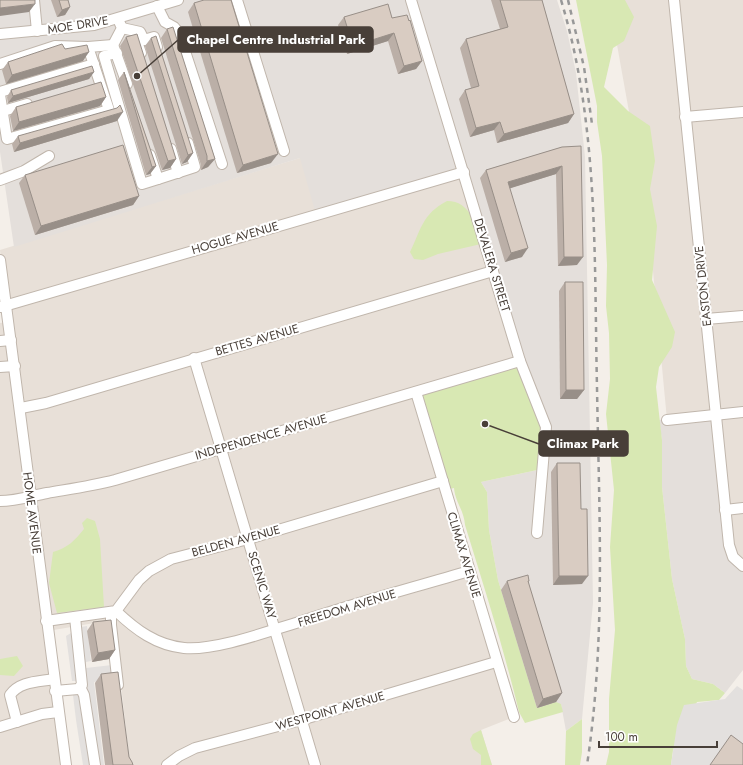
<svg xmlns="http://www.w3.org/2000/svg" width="743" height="765" font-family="Jost,sans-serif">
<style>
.residential{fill:#e8e0d8}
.industrial{fill:#e4dfdb}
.green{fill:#d8e8b3}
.parking{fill:#e3e0de}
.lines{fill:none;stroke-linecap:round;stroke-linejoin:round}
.minor-casing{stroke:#c0b6ac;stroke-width:12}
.minor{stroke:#fff;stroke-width:10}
.rail{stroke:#989898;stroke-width:2.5;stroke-dasharray:5 5;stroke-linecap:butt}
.wall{fill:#bbafa7}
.shaded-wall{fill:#988f88}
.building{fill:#d9ccc2;stroke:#988f88}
.labels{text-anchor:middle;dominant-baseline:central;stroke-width:4;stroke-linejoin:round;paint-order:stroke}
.street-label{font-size:12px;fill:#483f38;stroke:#fff}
.leader{fill:none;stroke:#483f38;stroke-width:1.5}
.callout-dot{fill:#483f38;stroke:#fff;stroke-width:1.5}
.callout{fill:#483f38;stroke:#483f38;stroke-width:1.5}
.callout-label{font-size:13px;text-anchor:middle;font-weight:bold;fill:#fff}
</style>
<rect width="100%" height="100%" fill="#f4efe9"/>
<g class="residential">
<polygon points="609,0 743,0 743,566 667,420 648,218"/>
<polygon points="300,158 464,172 520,361 416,392 514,717 481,730 492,765 130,765 114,623 106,621 48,631 66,765 0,765 0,323 8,322 0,250"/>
</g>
<g class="industrial">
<polygon points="0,0 557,0 567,31 576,73 585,157 593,603 582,719 566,731 561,704 537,708 498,580 489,530 487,492 481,482 542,469 546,427 464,172 316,214 300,158 14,247 0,152"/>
<polygon points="715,414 729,545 743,566 743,670 725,693 713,684 692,679 686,666 685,639 672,579 662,487 662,440 659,420"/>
</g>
<g class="green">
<polygon points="576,0 625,0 634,17 624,41 613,48 604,87 628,111 650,126 655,161 650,189 657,226 652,280 675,332 672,347 659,367 656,387 662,440 662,487 672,579 685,639 686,666 692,679 713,684 725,693 719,700 697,702 673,750 671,765 606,765 609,752 609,699 615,630 610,547 614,490 606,414 610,379 609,333 606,306 607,265 602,156 597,122 597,106"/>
<path d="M447 201C471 201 475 225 481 244L438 254 423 260 414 259 410 252C421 230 422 214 447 201Z"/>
<path d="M520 361 546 427 542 469 481 482 487 492 489 530 498 580 537 708 556 702 561 704 563 712 525 723 519 712C504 649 484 587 465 525 464 510 455 502 454 488L445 490 416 392Z"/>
<path d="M87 518 95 521 100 539 104 607 57 613 49 583 53 552C68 548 75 540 84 529L82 523Z"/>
<polygon points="17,656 23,666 14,676 0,675 0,659"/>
<polygon points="582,719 582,752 580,765 565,765 566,731"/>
<polygon points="481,730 492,765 481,765 481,755 473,749 470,739 473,734"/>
</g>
<g class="parking">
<polygon points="87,626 91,661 86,662 86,668 112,665 113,679 94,682 104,765 83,765 76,720 73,695 79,695 76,683 78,681 72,681 66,636 81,627"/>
<polygon points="737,686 743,690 743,765 671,765 677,725 684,705 725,699"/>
</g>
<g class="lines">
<g class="minor-casing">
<g id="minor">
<polyline points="34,0 37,31"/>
<polyline points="237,0 284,151"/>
<polyline points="411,0 520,361 546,427 537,533"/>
<polyline points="674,0 729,545 733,557 743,566"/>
<polyline points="157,6 165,22 174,27 179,33 222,164"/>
<polyline points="122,28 140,32 144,40"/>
<polyline points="0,34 94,25 178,0"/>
<polyline points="113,45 127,84"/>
<polyline points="113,45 122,28 118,19"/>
<polyline points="117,53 104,56 142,184 158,179"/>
<polyline points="141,53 137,42 154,37 157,47"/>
<polyline points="0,64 55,46 88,47 113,45"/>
<polyline points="0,92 94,64"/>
<polyline points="0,95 7,139 109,110 88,47"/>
<polyline points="3,111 27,104"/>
<polyline points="685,117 743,112"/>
<polyline points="171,149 178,173"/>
<polyline points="150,155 158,179 195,167 188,143"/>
<polyline points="0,180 24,171 49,156"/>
<polyline points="0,260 66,765"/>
<polyline points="1,307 464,172"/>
<polyline points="706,319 743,316"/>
<polyline points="0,341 11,340"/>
<polyline points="194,358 315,765"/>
<polyline points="0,367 15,366"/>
<polyline points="416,392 514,717"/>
<polyline points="21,408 46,403 493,271"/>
<polyline points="667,420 743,412"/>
<path d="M0 501C16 501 31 496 47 493 70 489 92 486 115 480L520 361"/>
<polyline points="725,510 743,508"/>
<path d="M116 611C136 630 156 645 184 648 215 651 269 631 299 622 355 603 412 588 469 571"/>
<polyline points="111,612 111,625 118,685"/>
<polyline points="46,621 116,611 139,580 149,571 171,559 248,539 443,481"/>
<polyline points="80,687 84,695 95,765"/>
<polyline points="55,691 78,689 82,685 75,617"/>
<path d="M17 722 10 695C20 681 38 682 54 679"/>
<polyline points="0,727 42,714 58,712"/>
<polyline points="167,765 179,756 195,748 301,720 496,662"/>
</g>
</g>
<use href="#minor" class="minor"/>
<g class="rail">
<path d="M561 0C599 125 594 258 597 387 599 513 606 640 587 765"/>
<polyline points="568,0 584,67 592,124"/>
</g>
</g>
<g class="wall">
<polygon points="51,0 68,0 70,7 65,15 57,17"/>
<polygon points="491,0 542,0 574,114 568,123 497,143 494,130 470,137 459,99 465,90 471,88 460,48 466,39 500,29"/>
<polygon points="194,3 271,163 237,173 188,12"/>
<polygon points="344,17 392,18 422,61 416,69 398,74 388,41 347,54 338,25"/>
<polygon points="167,29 215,159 208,167 201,170 201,165 161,38"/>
<polygon points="126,37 176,159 170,168 162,170 120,46"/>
<polygon points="151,38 193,153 187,162 182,164 145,46"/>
<polygon points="65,49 83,61 6,84 2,70 8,62"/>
<polygon points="94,72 89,79 8,103 7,97 11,90"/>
<polygon points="124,72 156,166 150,174 146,175 118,80"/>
<polygon points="106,97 100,106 13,131 10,116 16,107"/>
<polygon points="117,121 14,152 12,144 18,136"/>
<polygon points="562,147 577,265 558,266 556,174 510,188 522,257 505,262 480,178 486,170"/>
<polygon points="25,175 139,196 133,205 35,235 19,183"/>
<polygon points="565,282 584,390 577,399 560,399 559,291"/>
<polygon points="557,463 582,584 553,585 551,472"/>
<polygon points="507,581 529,581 528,582 562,693 556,702 537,708 501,590"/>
<polygon points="93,622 115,650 109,659 92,662 87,631"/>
<polygon points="101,674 129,757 133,765 105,765 95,683"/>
</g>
<g class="shaded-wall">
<polygon points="35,4 29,12 0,16 0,8"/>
<polygon points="70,7 65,15 57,17 62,10"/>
<polygon points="394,33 388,41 347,54 353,46"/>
<polygon points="89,52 83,61 6,84 12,75"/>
<polygon points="422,61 416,69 398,74 404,66"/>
<polygon points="94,72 89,79 8,103 13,96"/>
<polygon points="106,97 100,106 13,131 19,122"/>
<polygon points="123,112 117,121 14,152 20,143"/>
<polygon points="574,114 568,123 497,143 504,134"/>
<polygon points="500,122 494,130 470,137 476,128"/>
<polygon points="193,153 187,162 182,164 188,155"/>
<polygon points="278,154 271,163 237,173 243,165"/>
<polygon points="176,159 170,168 162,170 168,161"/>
<polygon points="215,159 208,167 201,170 207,161"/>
<polygon points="156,166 150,174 146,175 152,167"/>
<polygon points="562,166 556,174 502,191 508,182"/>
<polygon points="139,196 133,205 35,235 41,226"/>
<polygon points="528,248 522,257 505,262 511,253"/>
<polygon points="564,257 583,257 577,265 558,266"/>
<polygon points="566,390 584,390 577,399 560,399"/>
<polygon points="559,576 588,576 582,584 553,585"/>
<polygon points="115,650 109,659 92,662 98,653"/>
<polygon points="562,693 556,702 537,708 543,699"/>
</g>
<g class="building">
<polygon points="0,0 35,0 35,4 0,8"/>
<polygon points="59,0 68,0 70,7 62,10"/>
<polygon points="204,0 231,0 278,154 243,165 194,3"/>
<polygon points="500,0 542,0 574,114 504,134 500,122 476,128 465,90 479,86 466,39 508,27"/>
<polygon points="388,4 392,18 407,15 409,21 410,20 422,61 404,66 394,33 353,46 344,17"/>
<polygon points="173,27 215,159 207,161 207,156 167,29"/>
<polygon points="137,34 176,159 168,161 126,37"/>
<polygon points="156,36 193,153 188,155 151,38"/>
<polygon points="62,44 65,49 87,45 89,52 12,75 8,62"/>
<polygon points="92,66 94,72 13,96 11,90"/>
<polygon points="124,72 156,166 152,167"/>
<polygon points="101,82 106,97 19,122 16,107"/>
<polygon points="120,105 123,112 20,143 18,136 117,108"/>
<polygon points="123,145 139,196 41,226 25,175"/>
<polygon points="581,146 583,257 564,257 562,166 508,182 528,248 511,253 486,170 562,147"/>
<polygon points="565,282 583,282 584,390 566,390"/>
<polygon points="557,463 580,463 581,509 587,509 588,576 559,576"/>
<polygon points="528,575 529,581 528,581 562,693 543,699 507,581"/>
<polygon points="111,620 115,650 98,653 93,622"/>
<polygon points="118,672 129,757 132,762 133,765 113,765 101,674"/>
<polygon points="731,735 743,744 743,765 710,765"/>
</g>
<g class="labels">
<g class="street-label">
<text transform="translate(78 25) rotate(-9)">MOE DRIVE</text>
<text transform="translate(235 238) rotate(-16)">HOGUE AVENUE</text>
<text transform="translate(492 265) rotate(73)">DEVALERA STREET</text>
<text transform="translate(703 286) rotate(-96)">EASTON DRIVE</text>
<text transform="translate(257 340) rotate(-16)">BETTES AVENUE</text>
<text transform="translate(261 437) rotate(-16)">INDEPENDENCE AVENUE</text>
<text transform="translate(32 513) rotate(83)">HOME AVENUE</text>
<text transform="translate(236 541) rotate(-15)">BELDEN AVENUE</text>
<text transform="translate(464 555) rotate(73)">CLIMAX AVENUE</text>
<text transform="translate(262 585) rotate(73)">SCENIC WAY</text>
<text transform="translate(347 608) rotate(-17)">FREEDOM AVENUE</text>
<text transform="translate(330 711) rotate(-16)">WESTPOINT AVENUE</text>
</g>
</g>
<path class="leader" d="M137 76L178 40M485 424L539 444"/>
<g class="callout-dot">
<circle cx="137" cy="76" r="4"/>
<circle cx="485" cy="424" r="4"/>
</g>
<g class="callout">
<rect x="178" y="27" width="195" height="25" rx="4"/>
<rect x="539" y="431" width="89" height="25" rx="4"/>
</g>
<g class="callout-label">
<text x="276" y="44">Chapel Centre Industrial Park</text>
<text x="583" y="448">Climax Park</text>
</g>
<path d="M599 741v6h118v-6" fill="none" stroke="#483f38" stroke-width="2"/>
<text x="605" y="741" font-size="12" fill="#483f38" stroke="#ffffff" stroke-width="3" paint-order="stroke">100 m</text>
</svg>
